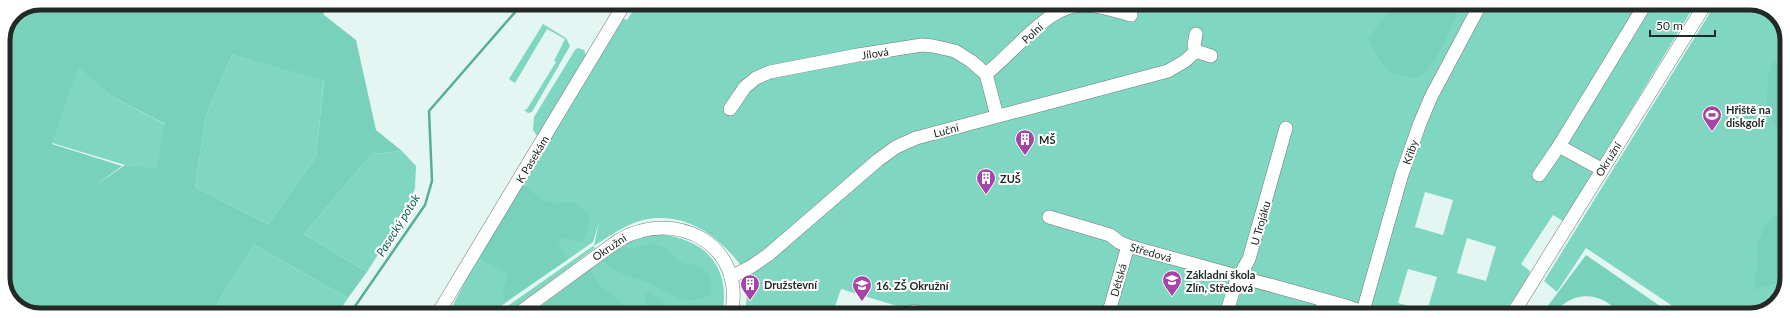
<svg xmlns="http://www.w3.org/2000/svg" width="1790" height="318" font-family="Lato,sans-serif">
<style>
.green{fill:#80d7c1;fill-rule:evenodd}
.forest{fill:#78d1bb;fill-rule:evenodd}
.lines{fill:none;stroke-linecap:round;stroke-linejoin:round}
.stream{stroke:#54ae99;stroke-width:2.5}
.minor-casing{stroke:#6c7d78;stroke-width:14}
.minor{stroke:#fff;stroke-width:13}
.labels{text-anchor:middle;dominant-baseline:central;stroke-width:4;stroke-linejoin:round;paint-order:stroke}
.street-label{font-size:11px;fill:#222927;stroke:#fff}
.poi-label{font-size:11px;font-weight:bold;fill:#222927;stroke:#fff;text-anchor:start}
.water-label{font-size:12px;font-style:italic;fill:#0f5a4c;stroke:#fff}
.rim{fill:none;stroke:#222927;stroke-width:5}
</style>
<rect width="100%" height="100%" fill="#e4f6f1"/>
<g class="green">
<polygon points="40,3 44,3 5,34 14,14"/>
<path d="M638 3H1696L1595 169 1587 185 1563 221 1553 215 1521 264 1530 271 1526 282 1502 315H927L841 289 832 315H744C747 306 748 281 745 272 743 267 737 261 734 257 714 234 689 217 658 218 634 218 613 234 594 246L599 222 593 242 488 315H457L453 305 479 255 622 18 627 20ZM1425 192 1453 200 1443 235 1415 227ZM1467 238 1496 247 1486 281 1457 273ZM1408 269 1437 277 1427 311 1398 303Z"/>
<polygon points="1716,3 1755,3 1776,14 1787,35 1787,283 1775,306 1750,315 1686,315 1586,248 1557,292 1544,281"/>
<polygon points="543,24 566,38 570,46 532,112 528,113 524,110 527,109 556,62 554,61 565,39 547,29 515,83 509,79"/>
<polygon points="578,48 584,50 586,55 538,137 533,130 534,117 575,50"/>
<polygon points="232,55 324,79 316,157 268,224 195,187 206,115"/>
<polygon points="79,66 109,95 166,125 156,170 125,165 52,143"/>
<polygon points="402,151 416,166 415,188 408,207 367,272 304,234 372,154"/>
<path d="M656 234C703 237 732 265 722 315H529L616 250 634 239Z"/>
<polygon points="254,245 348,298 337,315 210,315"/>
<polygon points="593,246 595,248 505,315 495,315"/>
</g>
<g class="forest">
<path d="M44 3H321L324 15 356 40 376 130 402 151 372 154 304 234 367 272 348 298 254 245 210 315H35L14 304 3 283V40L5 34ZM232 55 324 80 316 157 268 224 195 187 206 115ZM79 67 109 95 165 124 156 169 125 165 93 187 122 166 52 144Z"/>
<path d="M1394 3H1462C1454 19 1435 72 1418 77 1414 78 1409 76 1405 76 1384 74 1377 57 1368 39Z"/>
<polygon points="1787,52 1787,173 1786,156 1780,134 1767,111 1767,95 1768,76 1773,62"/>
<polygon points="522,183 542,200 559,204 570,202 578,205 590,214 589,224 583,242 564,238 558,241 567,260 504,302 503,290 507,279 505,272 484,261 479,255"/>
<polygon points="1787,189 1787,276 1782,282 1753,290 1758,260 1757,246 1765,225 1782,209"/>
<path d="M653 243C671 249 666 251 678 260 684 265 690 264 696 265 710 269 714 283 710 295 703 299 694 301 686 300 673 298 664 290 652 284 635 277 616 275 602 260L622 246 631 249Z"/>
<path d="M1586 255 1673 315C1658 315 1641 317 1626 315 1619 314 1612 305 1605 301 1586 291 1565 297 1554 315H1541Z"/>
<polygon points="590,269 601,287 612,293 630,315 529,315"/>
<path d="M650 292 663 301 665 312C648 316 645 310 645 294Z"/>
</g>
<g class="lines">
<polyline class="stream" points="349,315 425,205 432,181 429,111 523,3"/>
<g class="minor-casing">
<g id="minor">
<polyline points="1196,51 1194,45 1196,34"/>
<polyline points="1196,51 1211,56"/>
<path d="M986 74C1011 55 1044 11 1074 6 1093 3 1113 10 1131 15"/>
<polyline points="730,109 745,87 756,78 770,72 858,55 922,45 933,46 955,51 971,61 986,74 997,116"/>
<polyline points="1601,169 1559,146 1646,3"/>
<polyline points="1539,175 1559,146"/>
<polyline points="1049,217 1110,235 1119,242 1128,246 1346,306 1371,315"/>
<polyline points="731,277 752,266 768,255 878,160 896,147 916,138 1168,71 1185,61 1196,51"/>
<polyline points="914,311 926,315"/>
<polyline points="1363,311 1402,174 1420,123 1431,97 1481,3"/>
<polyline points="437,315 625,3"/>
<path d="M516 315 619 240C676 207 747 245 731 315"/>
<polyline points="1108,315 1128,246"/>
<polyline points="1226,315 1236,282 1249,259 1286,128"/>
<polyline points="1320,315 1324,300"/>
<polyline points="1512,315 1706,3"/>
</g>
</g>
<use href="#minor" class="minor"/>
</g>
<defs>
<g id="stadium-pin" transform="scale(1)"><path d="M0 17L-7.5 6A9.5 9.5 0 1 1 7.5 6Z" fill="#a644aa" stroke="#fff"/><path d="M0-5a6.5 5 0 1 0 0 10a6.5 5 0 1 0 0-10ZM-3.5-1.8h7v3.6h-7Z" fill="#fff"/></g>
<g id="building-pin" transform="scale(1)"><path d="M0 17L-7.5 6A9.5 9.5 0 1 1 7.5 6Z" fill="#a644aa" stroke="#fff"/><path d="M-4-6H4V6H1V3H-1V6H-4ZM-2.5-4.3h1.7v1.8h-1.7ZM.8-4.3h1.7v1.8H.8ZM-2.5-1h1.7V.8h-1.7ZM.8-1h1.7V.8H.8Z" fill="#fff"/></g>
<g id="school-pin" transform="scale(1)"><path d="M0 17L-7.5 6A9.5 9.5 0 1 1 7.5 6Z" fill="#a644aa" stroke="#fff"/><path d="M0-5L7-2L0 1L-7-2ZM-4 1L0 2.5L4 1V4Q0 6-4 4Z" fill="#fff"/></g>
</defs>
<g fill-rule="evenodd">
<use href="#stadium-pin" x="1712" y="115"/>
<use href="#building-pin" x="1025" y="139"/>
<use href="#building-pin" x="986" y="178"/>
<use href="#school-pin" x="1172" y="280"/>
<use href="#building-pin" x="750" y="284"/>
<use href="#school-pin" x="862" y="285"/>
</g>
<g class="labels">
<g class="street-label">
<text transform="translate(1032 33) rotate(-43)">Polní</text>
<text transform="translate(875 53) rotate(-9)">Jílová</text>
<text transform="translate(946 130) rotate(-15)">Luční</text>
<text transform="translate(1410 152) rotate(-71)">Křiby</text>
<text transform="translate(532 159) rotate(-59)">K Pasekám</text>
<text transform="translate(1608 159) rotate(-58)">Okružní</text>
<text transform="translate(1260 223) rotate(-74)">U Trojáku</text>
<text transform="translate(609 247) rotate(-34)">Okružní</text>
<text transform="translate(1151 252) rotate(16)">Středová</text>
<text transform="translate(1118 280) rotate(-74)">Dětská</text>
</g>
<g class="poi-label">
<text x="1726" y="109">Hřiště na<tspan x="1726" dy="13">diskgolf</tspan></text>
<text x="1039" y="139">MŠ</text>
<text x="1000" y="178">ZUŠ</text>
<text x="1186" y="274">Základní škola<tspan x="1186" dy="13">Zlín, Středová</tspan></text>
<text x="764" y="284">Družstevní</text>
<text x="876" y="285">16. ZŠ Okružní</text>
</g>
<g class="water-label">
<text transform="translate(398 225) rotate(-58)">Pasecký potok</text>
</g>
</g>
<path d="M0 0H1790V318H0ZM40 10H1750A30 30 0 0 1 1780 40V278A30 30 0 0 1 1750 308H40A30 30 0 0 1 10 278V40A30 30 0 0 1 40 10Z" fill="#fff" fill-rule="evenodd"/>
<path class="rim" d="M40 10H1750A30 30 0 0 1 1780 40V278A30 30 0 0 1 1750 308H40A30 30 0 0 1 10 278V40A30 30 0 0 1 40 10Z"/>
<path d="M1650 30v6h65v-6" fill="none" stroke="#222927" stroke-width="2"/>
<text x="1656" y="30" font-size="12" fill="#222927" stroke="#ffffff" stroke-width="3" paint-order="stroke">50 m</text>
</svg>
